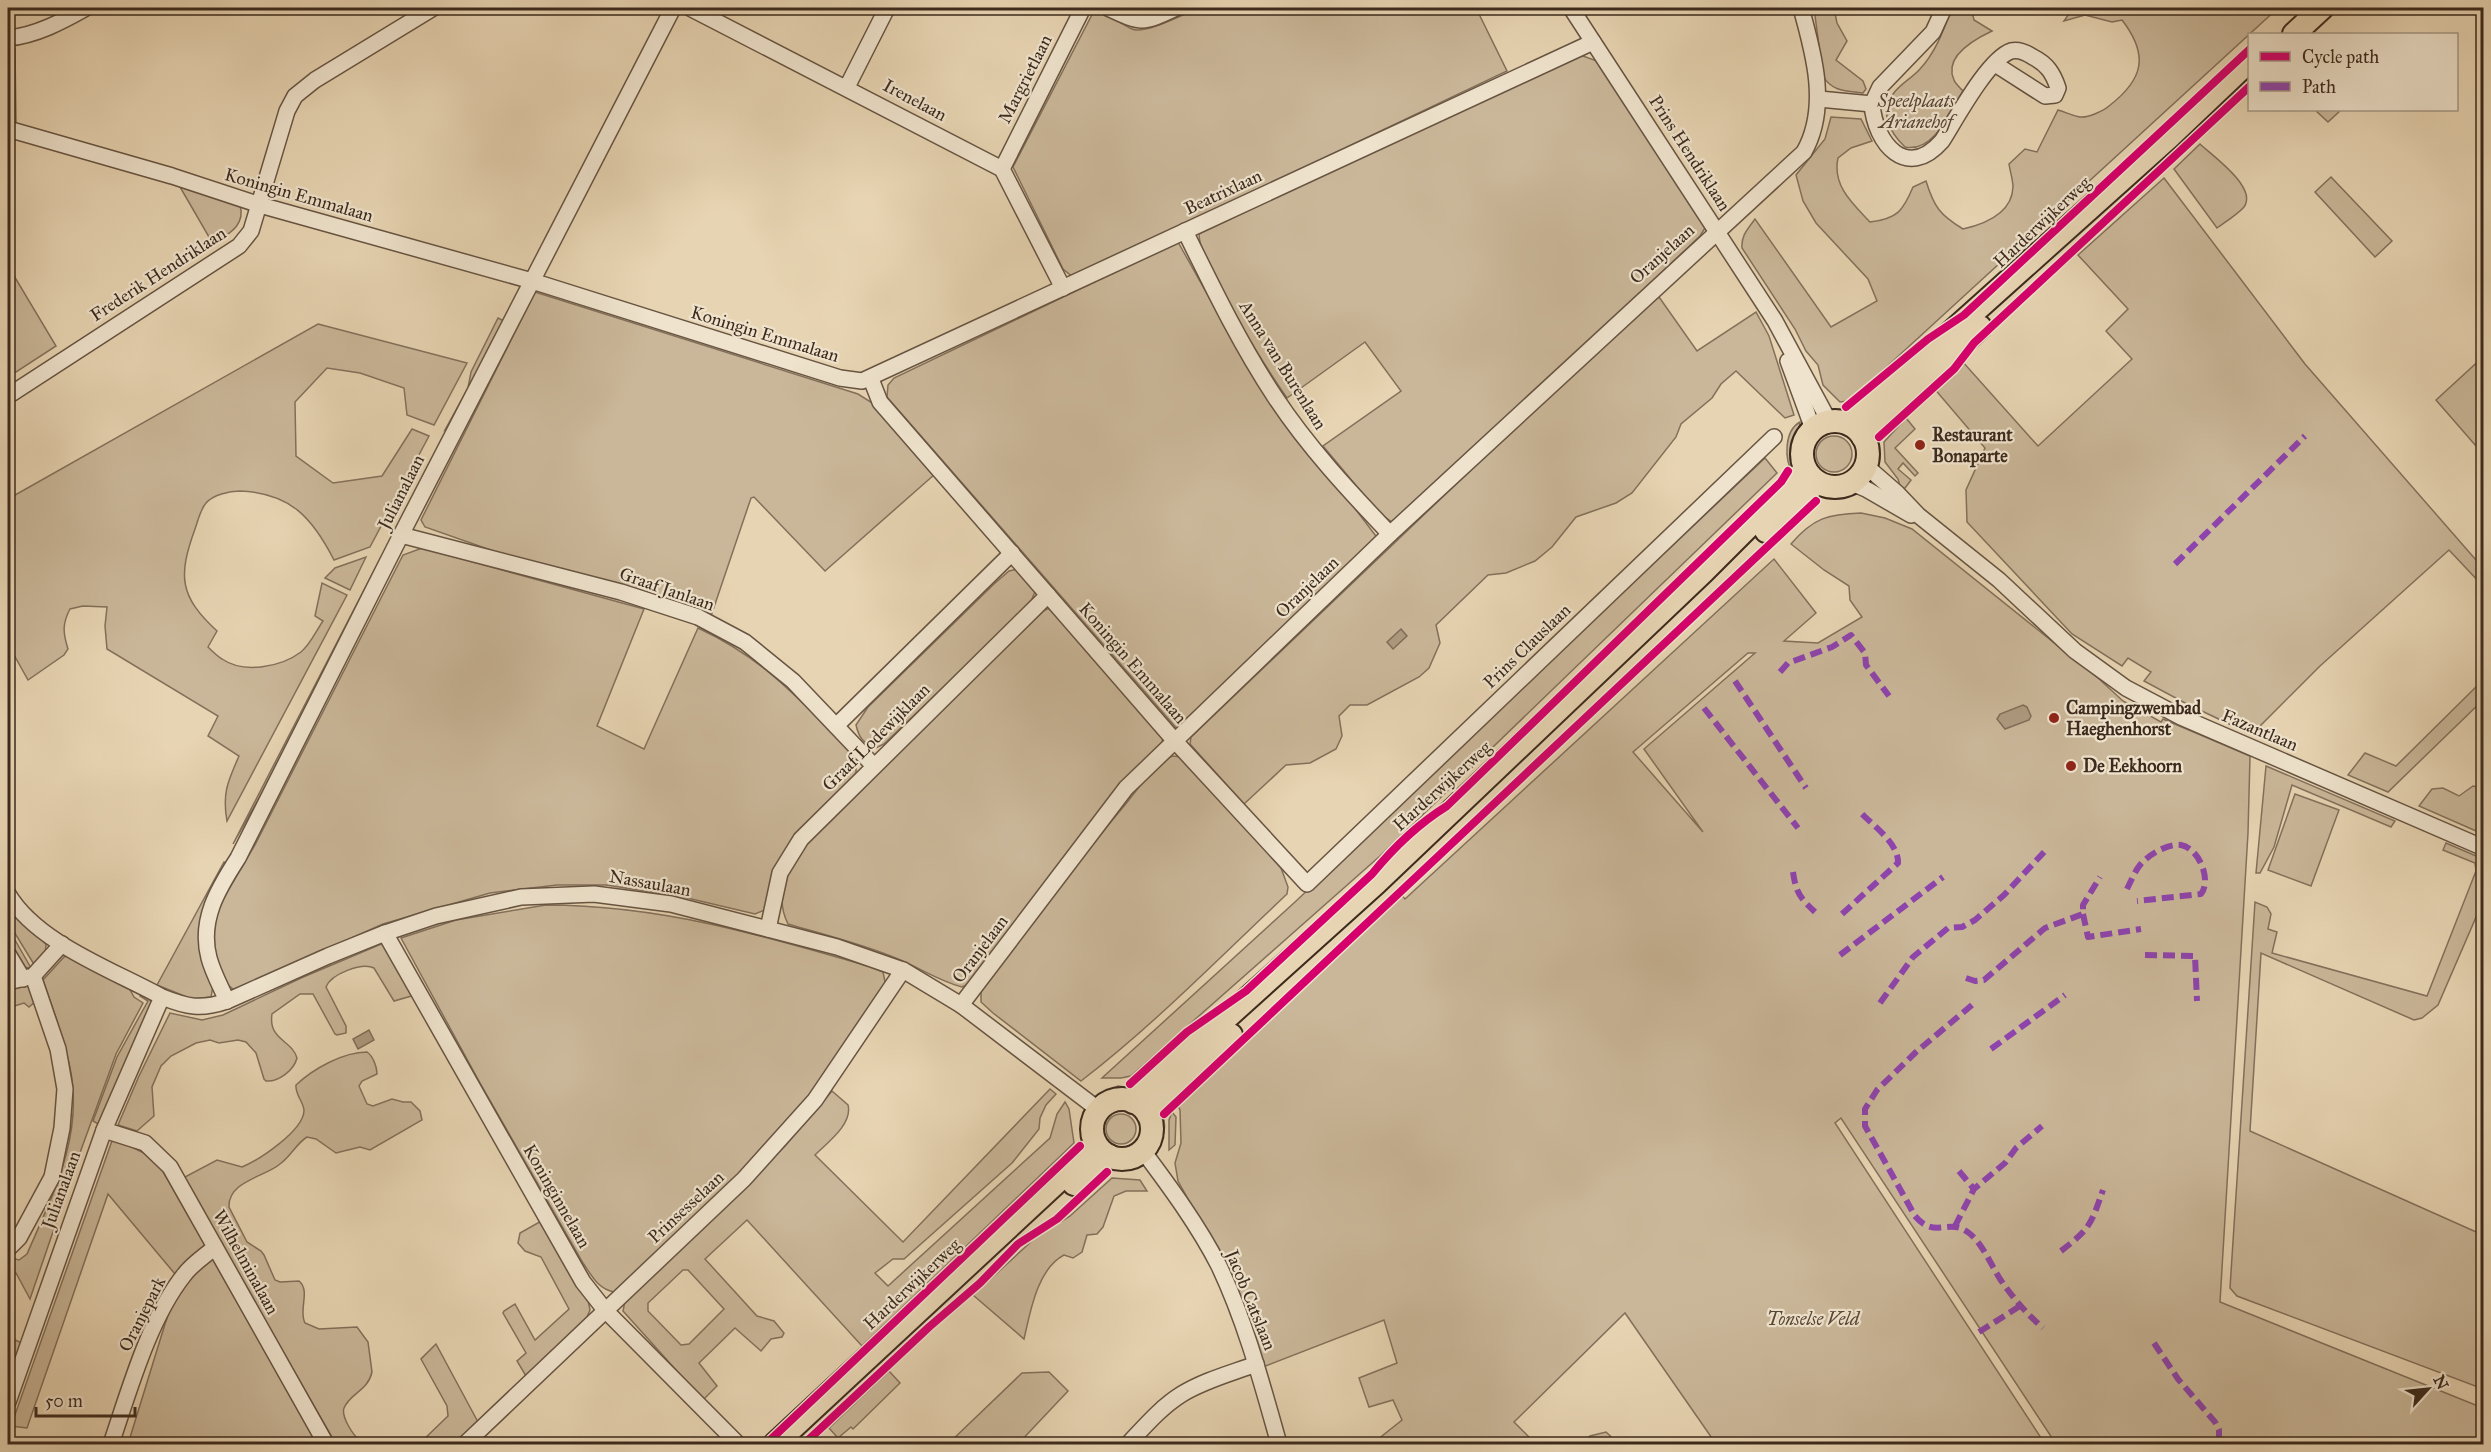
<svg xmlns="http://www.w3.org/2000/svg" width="2491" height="1452" font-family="'IM FELL Great Primer',serif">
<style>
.green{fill:#cab799;stroke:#83705b;stroke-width:1.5;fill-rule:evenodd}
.water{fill:#ad9a7f;stroke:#806d58;stroke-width:1.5}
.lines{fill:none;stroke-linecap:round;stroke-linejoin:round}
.street-casing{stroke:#675442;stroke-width:18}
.primary-casing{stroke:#3c2a1d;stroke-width:26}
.street{stroke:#efe3cd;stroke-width:15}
.primary{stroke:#e7d4b2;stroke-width:22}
.quiet{stroke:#8e44ad;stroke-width:6;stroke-dasharray:12 6;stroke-linecap:butt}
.cycleway-casing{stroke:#efe3cd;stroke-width:11}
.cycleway{stroke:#d6006c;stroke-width:8}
.poi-dot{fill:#8f2418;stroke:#efe3cd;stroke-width:2}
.labels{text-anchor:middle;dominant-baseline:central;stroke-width:4.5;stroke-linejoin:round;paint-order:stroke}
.street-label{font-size:18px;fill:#3c2a1d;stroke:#efe3cd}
.park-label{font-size:18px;font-style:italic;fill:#584636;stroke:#efe3cd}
.poi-label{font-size:18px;font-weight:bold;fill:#3c2a1d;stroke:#efe3cd;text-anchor:start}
</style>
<rect width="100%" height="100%" fill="#e7d4b2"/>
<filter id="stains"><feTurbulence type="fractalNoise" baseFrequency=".00333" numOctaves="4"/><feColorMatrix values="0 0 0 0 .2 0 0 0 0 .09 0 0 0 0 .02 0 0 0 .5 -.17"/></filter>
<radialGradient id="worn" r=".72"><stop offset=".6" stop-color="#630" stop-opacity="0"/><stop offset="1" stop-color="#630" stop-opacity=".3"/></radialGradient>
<g class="green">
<path d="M1199 8H1476L1507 71 1073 277 1063 269 1013 167 1095 9C1109 13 1119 23 1132 29 1145 35 1185 13 1199 8Z"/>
<path d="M1814 8H1834L1837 23 1847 41 1836 60 1863 81 1866 89 1863 93C1847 91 1832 92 1823 76Z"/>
<path d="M1952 8H1971L1974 20 1992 31C1975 39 1943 56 1954 80 1955 83 1960 88 1963 91 1950 112 1934 153 1905 147 1890 133 1879 112 1893 94 1900 84 1912 78 1920 69 1936 52 1944 29 1952 8Z"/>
<path d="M2073 8H2278L1856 395 1848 401 1840 402 1823 385 1818 365 1806 351 1795 329 1742 248C1741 235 1748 229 1755 219L1831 327 1877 301 1868 279 1816 223 1803 201 1796 175 1825 139 1831 117 1861 119 1872 141 1851 148 1838 158C1832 186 1853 204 1870 222 1897 219 1903 211 1913 187L1926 181C1934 207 1940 215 1963 229 1985 224 2012 214 2013 187 2013 180 2010 171 2009 164L2025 149 2037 152 2058 110C2065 112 2073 116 2080 117 2088 118 2103 111 2109 106 2144 79 2149 55 2122 20L2112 22 2085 15 2064 21Z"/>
<polygon points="8,49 15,49 16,122 8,120"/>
<path d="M1583 56 1597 61 1705 228 1700 236 1395 524 1379 513 1323 446 1401 391 1365 342 1287 398C1262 362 1240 325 1220 286 1211 269 1200 253 1199 234L1570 58Z"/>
<polygon points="2315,110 2341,110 2328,122"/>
<path d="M2200 144C2213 156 2258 188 2244 207 2237 215 2225 222 2217 228L2174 169Z"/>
<polygon points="2331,177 2392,241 2375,257 2315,192"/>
<polygon points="2164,178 2305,364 2483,568 2483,586 2449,550 2320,666 2256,730 2251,728 2246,732 2185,703 2144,681 2151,672 2128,658 2122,666 2072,634 1967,522 1966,490 1985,448 1933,387 1962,361 2038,446 2132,359 2106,331 2128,309 2078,255"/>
<path d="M180 187 240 205C246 226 228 234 213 244Z"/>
<polygon points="1178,242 1252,374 1379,540 1178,730 887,397 888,385 894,378"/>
<polygon points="8,271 13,274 56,346 10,376 8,372"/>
<polygon points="535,292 858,394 874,404 935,474 825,571 754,497 751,498 711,616 677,602 502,554 425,527 421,520"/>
<polygon points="1659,297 1697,351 1756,312 1769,336 1794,415 1785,418 1736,371 1721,384 1712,398 1681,424 1676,437 1632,493 1616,503 1576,517 1552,547 1535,561 1506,573 1488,575 1436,625 1440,643 1429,668 1419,677 1367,705 1350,705 1339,716 1342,736 1336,749 1310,763 1286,765 1244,804 1190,744 1191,737 1626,322"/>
<polygon points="498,318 504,321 449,428 445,430 468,388 471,372"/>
<path d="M318 324 467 363 434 425 407 415 404 388 360 373 327 368 295 402 296 456 333 483 382 476 412 429 429 436 370 547 334 560C312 517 290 493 240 491 229 491 213 495 206 503 200 510 198 521 195 529 178 576 179 596 217 631L208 647C212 651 217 656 222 659 244 674 281 667 301 652 310 645 316 631 323 621L315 616 322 583 347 595 227 821C222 793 228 781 239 756L208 736 218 716 107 649 105 626 107 607 83 606 70 609C62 624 63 633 68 649L64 655 28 680 8 644V499Z"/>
<polygon points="2483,357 2483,454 2436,400"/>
<polygon points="1906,418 1915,429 1895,448 1918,473 1915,476 1903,463 1898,469 1911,480 1905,488 1901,489 1898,479 1885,462 1884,442"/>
<path d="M1800 422 1793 474C1784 459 1784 431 1800 422Z"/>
<polygon points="1874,435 1879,455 1876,470 1870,451"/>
<circle cx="1834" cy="454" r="18"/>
<polygon points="1765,458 1777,473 1380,856 1131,1076 1121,1078 1102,1078 1295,902"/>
<polygon points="1848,489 1859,491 1836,499 1818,496 1831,490"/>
<path d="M1861 513 1885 518 1912 529 2098 678 2123 701 2161 722 2163 719 2250 756 2248 833 2220 1302 2483 1408V1444H2056L1841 1118 1835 1123 2045 1444H1716L1625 1313 1514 1422 1536 1444H1372L1402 1420 1393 1400 1369 1407 1359 1378 1397 1363 1384 1320 1263 1367 1232 1278 1178 1181 1175 1163 1181 1143 1180 1110 1178 1106 1397 890 1405 899 1774 559 1816 613 1784 641 1818 643 1862 617 1850 600 1849 586 1824 570 1791 544C1813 518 1828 514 1861 513ZM1748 653H1755L1644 749 1703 832 1633 752Z"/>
<path d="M422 548 644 609 597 726 644 749 698 628C752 653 782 682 823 723 834 735 849 746 856 761V773L849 783 827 805 767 909 755 914 683 897 606 885H557L490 893 383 924 234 990 226 983 216 959 213 942 217 909 255 845 403 555Z"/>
<polygon points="366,557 350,590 325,578 335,568"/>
<polygon points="381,557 265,788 233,844"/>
<path d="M1018 569 1036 589 1030 604 884 744 876 748C863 743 859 738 856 725L868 707 994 584 1009 571Z"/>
<path d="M1047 609H1053L1163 735 1162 743 1117 793 969 984 962 987C939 981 920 968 898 959 863 944 825 935 788 924 772 892 791 868 807 842L1039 613Z"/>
<polygon points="2483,680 2483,700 2388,792 2348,775 2365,753 2396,766"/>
<path d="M1172 756 1182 757 1281 868 1288 887 1287 894C1220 957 1154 1025 1081 1081L993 1013 981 1002V990C1026 930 1071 870 1119 812 1135 794 1150 768 1172 756Z"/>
<polygon points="2266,766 2395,821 2391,827 2292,785 2274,847 2260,873 2256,873"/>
<polygon points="2473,786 2483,788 2482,811 2483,812 2483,834 2419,806 2432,789 2443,788 2459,796"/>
<polygon points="2295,794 2339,810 2311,886 2268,870"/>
<polygon points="2446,843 2483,859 2483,901 2438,1005 2422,1018 2414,1020 2261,953 2250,1131 2483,1235 2483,1389 2237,1296 2230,1288 2255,902 2267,907 2271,914 2268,929 2277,932 2272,953 2427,996 2476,871 2475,863 2443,850"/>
<polygon points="224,862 226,863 205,909 213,986 211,997 192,999 157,985"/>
<polygon points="8,905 46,944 45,956 35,966 13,930 8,928"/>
<path d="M546 905C660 905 762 935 871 967L883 972 886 986 811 1094 725 1189 614 1292C598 1289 592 1276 583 1263L480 1083 401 938 456 920Z"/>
<polygon points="8,931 11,933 31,968 21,967 8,946"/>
<path d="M386 942 415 995 394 1001 374 968C362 962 331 974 326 987L346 1026V1033L337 1035 335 1034 313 994H300L272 1014C268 1040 292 1040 297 1058 294 1070 279 1082 266 1081L264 1079 256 1053 246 1042 238 1040 219 1043 210 1040 196 1043 171 1056 161 1066 152 1087 154 1116 137 1131 118 1125 139 1076 170 1013 202 1020 223 1015 301 978Z"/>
<path d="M67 956 129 988 134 997 143 1003 116 1054 81 1150 30 1299 16 1273 8 1269V1257L19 1260 27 1254C53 1194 84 1135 70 1068 64 1038 53 1009 43 980L64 957Z"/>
<polygon points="31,981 36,1001 29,1007 24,1003 8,1008 8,988"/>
<polygon points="143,991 149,995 152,1006 98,1124 93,1121 117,1057 148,1001 140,996"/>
<path d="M367 1052C373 1056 377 1067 377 1074L362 1081 359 1086 367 1104 373 1106 392 1099 403 1102H411L420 1111 422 1120 370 1150 360 1147 336 1153 316 1139 307 1137C296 1144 291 1156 280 1164 265 1177 228 1181 229 1207L247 1242 261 1251 264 1255 275 1280 280 1282 299 1281C311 1291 298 1310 305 1323L319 1329 357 1327 368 1342 372 1372C368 1391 350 1393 344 1408 341 1416 353 1436 360 1440 366 1443 373 1443 379 1441L385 1444H336L183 1178 217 1160 242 1167C259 1160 303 1131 304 1111 304 1102 295 1095 296 1085 313 1069 343 1052 367 1052Z"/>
<path d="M1118 1086 1137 1089C1125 1096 1112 1101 1099 1094Z"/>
<path d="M1050 1089 1056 1094 1046 1105 1040 1118 1039 1129 1012 1163 904 1259H893L875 1273 888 1286 1050 1138 1057 1114 1065 1102 1069 1109 1074 1143 862 1346 747 1220 705 1259 757 1316 774 1321 784 1333 782 1337 771 1339 761 1351 735 1328 699 1363 717 1386 703 1400 623 1311 625 1301 739 1193 785 1146 832 1091 848 1105C853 1124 827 1143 815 1155L903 1242ZM683 1270H688L724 1309 689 1344 681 1345 648 1311V1303Z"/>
<path d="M1160 1111C1169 1124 1163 1139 1157 1152 1154 1139 1152 1123 1160 1111Z"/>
<polygon points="1172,1112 1176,1117 1175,1145 1169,1150 1169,1120"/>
<path d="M1084 1113C1092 1125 1092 1135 1085 1148L1081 1122Z"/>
<circle cx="1121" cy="1129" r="15"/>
<polygon points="113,1138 148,1155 158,1163 205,1245 175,1274 108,1194 27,1428 11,1426"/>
<path d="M1126 1161 1140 1166C1129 1172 1118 1170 1106 1166Z"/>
<path d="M1112 1178 1140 1180 1147 1191H1126L1114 1196 1103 1227 1097 1234 1087 1235 1082 1252 1073 1258 1064 1255C1037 1269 1030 1313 1024 1339L973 1295 1034 1239 1070 1216Z"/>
<polygon points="543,1220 588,1300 590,1310 587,1317 526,1376 517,1361 526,1353 503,1313 504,1311 515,1304 535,1340 569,1309 541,1257 525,1251 518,1243 520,1233"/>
<polygon points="212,1258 320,1444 128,1444 165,1324 176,1293 183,1282"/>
<polygon points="8,1337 22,1343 8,1385"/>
<polygon points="436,1344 478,1422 455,1444 419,1444 448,1416 447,1406 421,1359"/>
<polygon points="889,1371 900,1383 853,1429 851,1427 838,1438 829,1428"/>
<polygon points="1049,1372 1068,1391 1018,1444 948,1444 1022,1373"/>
<polygon points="1606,1432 1619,1444 1581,1444 1590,1436"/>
</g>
<g class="water">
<polygon points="1401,629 1407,636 1393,649 1387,642"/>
<polygon points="2023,705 2027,707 2031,716 2029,720 2005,729 1997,719 2000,714"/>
<polygon points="369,1030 374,1040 358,1049 353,1039"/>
</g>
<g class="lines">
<g class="street-casing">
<g id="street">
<polyline points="690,8 1002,169 1063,288"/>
<path d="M1108 8C1142 24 1142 24 1176 8"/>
<polyline points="1571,8 1775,321 1829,421"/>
<path d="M8 38C35 36 63 21 86 8"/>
<polyline points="847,87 887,8"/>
<polyline points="1819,99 1872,104 1880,87 1933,32 1944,8"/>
<path d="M1872 104C1875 144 1907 181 1942 141 1956 119 1988 59 2011 51 2018 49 2027 53 2033 57 2047 64 2053 73 2058 88L2055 95 2045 96 1995 64"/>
<polyline points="8,129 172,176 260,205 532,281 840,378 862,381 1593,42"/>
<polyline points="1002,169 1083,8"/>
<path d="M1185 231C1213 288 1240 344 1275 397 1308 447 1349 491 1390 534"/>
<polyline points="1788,361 1813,429"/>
<polyline points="871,379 880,402 1174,740 1307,884 1774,437"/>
<polyline points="8,396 239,246 251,231 287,111 295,96 315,80 433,8"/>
<polyline points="1866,466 1897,493 1918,515 1999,580 2075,651 2126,688 2181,717 2484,848"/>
<polyline points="1852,483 1866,489 1911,515"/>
<polyline points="401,535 621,592 698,617 745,642 793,681 874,766"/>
<polyline points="836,726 1012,553"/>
<path d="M8 894C37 943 113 970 162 997 187 1007 201 1010 227 1001L328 956 385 933 436 916 521 897 594 894 671 904 837 947 903 970 961 1005 1099 1110"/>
<polyline points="768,929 780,873 801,839 1048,595"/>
<polyline points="385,933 583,1282 605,1310 738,1444"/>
<polyline points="8,954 23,979"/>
<polyline points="8,982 33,976 62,944"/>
<path d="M227 1001C221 987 213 973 209 958 199 920 218 889 238 858L401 535 673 8"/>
<path d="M961 1005 1126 788 1390 534 1804 152C1829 108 1814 54 1801 8"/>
<polyline points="104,1130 145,1143 170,1167 326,1444"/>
<path d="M1143 1151C1170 1187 1198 1225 1219 1266 1246 1323 1262 1384 1279 1444"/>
<polyline points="8,1245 10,1247 19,1238 52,1177 62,1128 65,1089 58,1049 33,976"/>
<polyline points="8,1402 104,1130 162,997"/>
<path d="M111 1444C129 1391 149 1319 184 1275 192 1264 205 1256 215 1247"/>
<polyline points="465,1444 744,1179 815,1100 903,970"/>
<path d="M1128 1444C1145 1426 1161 1407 1182 1394 1205 1380 1232 1373 1256 1364"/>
</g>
</g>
<g class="primary-casing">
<g id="primary">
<polyline points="2294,34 2322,8"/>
<circle cx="1835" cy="454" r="33"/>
<polyline points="1849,424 2169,137 2250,60"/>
<polyline points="1863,437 1980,327"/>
<polyline points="1766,531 1817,482"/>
<circle cx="1122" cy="1129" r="30"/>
<polyline points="1133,1102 1376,883 1704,571 1805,470"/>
<polyline points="1148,1114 1231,1035"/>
<polyline points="1074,1184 1109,1156"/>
<polyline points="775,1444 1085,1156 1095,1143"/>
</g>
</g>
<use href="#street" class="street"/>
<use href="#primary" class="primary"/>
<g class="quiet">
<polyline points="2175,564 2305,436"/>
<polyline points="1780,672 1788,663 1832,647 1851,635 1865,653 1866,665 1889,696"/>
<polyline points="1735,681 1806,788"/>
<polyline points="1704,708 1798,828"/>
<path d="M1793 872C1796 893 1800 898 1815 912"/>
<path d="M2127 889C2131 881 2135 871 2140 865 2148 855 2168 843 2181 845 2199 848 2212 880 2201 894L2137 901"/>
<path d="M1842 914 1898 863C1899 844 1874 826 1862 814"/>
<polyline points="2083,914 2088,937 2141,929"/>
<polyline points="1840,955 1943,877"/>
<polyline points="2145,955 2195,956 2197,1001"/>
<polyline points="1966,978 1975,981 1984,980 2045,928 2083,914 2083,905 2100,877"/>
<polyline points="1880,1003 1913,957 1948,928 1962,927 1975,920 2004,895 2045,851"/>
<path d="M1972 1005 1916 1052 1877 1090 1865 1109V1126L1915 1216C1935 1240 1949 1217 1969 1233 1983 1244 1991 1265 2000 1279 2013 1298 2026 1313 2043 1328"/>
<polyline points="1991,1049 2065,995"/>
<polyline points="1959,1171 1974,1189"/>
<polyline points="1955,1226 1974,1189 2005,1163 2016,1148 2042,1126"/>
<path d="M2061 1251C2091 1228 2091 1224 2103 1190"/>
<polyline points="1979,1332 2020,1306"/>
<polyline points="2154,1343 2178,1379 2215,1422 2219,1430 2219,1444"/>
</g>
<g class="cycleway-casing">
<g id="cycleway">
<polyline points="1846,407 1928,339 1964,315 2250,49"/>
<polyline points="1879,437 1954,369 1974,343 2250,86"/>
<path d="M1130 1084 1187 1032 1246 991 1372 874C1394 847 1418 824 1447 806L1781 482 1788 471"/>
<polyline points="1164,1114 1816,501"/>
<polyline points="766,1444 1080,1146"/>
<polyline points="804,1444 929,1327 980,1283 1018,1244 1057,1219 1107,1172"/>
</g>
</g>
<use href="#cycleway" class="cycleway"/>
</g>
<g class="poi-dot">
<circle cx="1920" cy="445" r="6"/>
<circle cx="2054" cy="718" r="6"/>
<circle cx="2071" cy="766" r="6"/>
</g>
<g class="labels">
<g class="street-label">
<text transform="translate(1025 79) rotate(-63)">Margrietlaan</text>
<text transform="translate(915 100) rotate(28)">Irenelaan</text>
<text transform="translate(1690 153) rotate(57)">Prins Hendriklaan</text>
<text transform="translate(1223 192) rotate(-25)">Beatrixlaan</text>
<text transform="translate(299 195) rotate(16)">Koningin Emmalaan</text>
<text transform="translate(2042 222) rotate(-43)">Harderwijkerweg</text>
<text transform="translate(1662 254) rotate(-42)">Oranjelaan</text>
<text transform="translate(158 274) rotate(-33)">Frederik Hendriklaan</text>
<text transform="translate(765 334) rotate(17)">Koningin Emmalaan</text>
<text transform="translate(1283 365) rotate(58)">Anna van Burenlaan</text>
<text transform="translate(401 492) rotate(-63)">Julianalaan</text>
<text transform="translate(1307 587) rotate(-44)">Oranjelaan</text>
<text transform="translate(667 589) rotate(19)">Graaf Janlaan</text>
<text transform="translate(1527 646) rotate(-44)">Prins Clauslaan</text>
<text transform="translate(1133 663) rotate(49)">Koningin Emmalaan</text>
<text transform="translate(2260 730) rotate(23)">Fazantlaan</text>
<text transform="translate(876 737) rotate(-45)">Graaf Lodewijklaan</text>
<text transform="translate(1442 786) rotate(-42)">Harderwijkerweg</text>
<text transform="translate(650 883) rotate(10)">Nassaulaan</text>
<text transform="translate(980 949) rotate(-53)">Oranjelaan</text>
<text transform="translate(61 1190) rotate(-70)">Julianalaan</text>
<text transform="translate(557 1196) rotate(60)">Koninginnelaan</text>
<text transform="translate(686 1207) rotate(-43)">Prinsesselaan</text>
<text transform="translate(246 1262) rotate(61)">Wilhelminalaan</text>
<text transform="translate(912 1284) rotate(-43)">Harderwijkerweg</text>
<text transform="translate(1251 1300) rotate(68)">Jacob Catslaan</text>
<text transform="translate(142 1314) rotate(-63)">Oranjepark</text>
</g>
<g class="park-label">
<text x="1916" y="101">Speelplaats<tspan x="1916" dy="21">Arianehof</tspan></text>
<text x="1813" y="1319">Tonselse Veld</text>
</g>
<g class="poi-label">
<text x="1932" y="435">Restaurant<tspan x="1932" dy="21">Bonaparte</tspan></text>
<text x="2066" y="708">Campingzwembad<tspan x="2066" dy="21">Haeghenhorst</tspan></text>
<text x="2083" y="766">De Eekhoorn</text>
</g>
</g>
<rect width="2491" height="1452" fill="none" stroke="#e7d4b2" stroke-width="30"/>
<rect x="9" y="9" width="2473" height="1434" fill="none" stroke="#3c2a1d" stroke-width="3"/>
<rect x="15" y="15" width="2461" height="1422" fill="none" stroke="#3c2a1d" stroke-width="1.5"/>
<rect x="2248" y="33" width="210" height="78" fill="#efe3cd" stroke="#a79987" stroke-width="1.5"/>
<rect x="2260" y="52" width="30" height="9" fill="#d6006c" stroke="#a79987" stroke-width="1.5"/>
<text x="2302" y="63" font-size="18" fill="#3c2a1d">Cycle path</text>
<rect x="2260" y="82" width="30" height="9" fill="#8e44ad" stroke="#a79987" stroke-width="1.5"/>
<text x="2302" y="93" font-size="18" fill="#3c2a1d">Path</text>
<g transform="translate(2428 1389) rotate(63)" stroke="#efe3cd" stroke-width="4.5" paint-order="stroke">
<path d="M0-4.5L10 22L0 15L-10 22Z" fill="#3c2a1d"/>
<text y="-9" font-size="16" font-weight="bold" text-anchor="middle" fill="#3c2a1d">N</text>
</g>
<path d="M36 1407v9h99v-9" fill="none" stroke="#3c2a1d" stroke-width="3"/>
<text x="45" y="1407" font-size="18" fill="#3c2a1d" stroke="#efe3cd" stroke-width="4.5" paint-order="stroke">50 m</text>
<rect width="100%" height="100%" filter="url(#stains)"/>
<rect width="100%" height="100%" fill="url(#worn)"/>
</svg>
